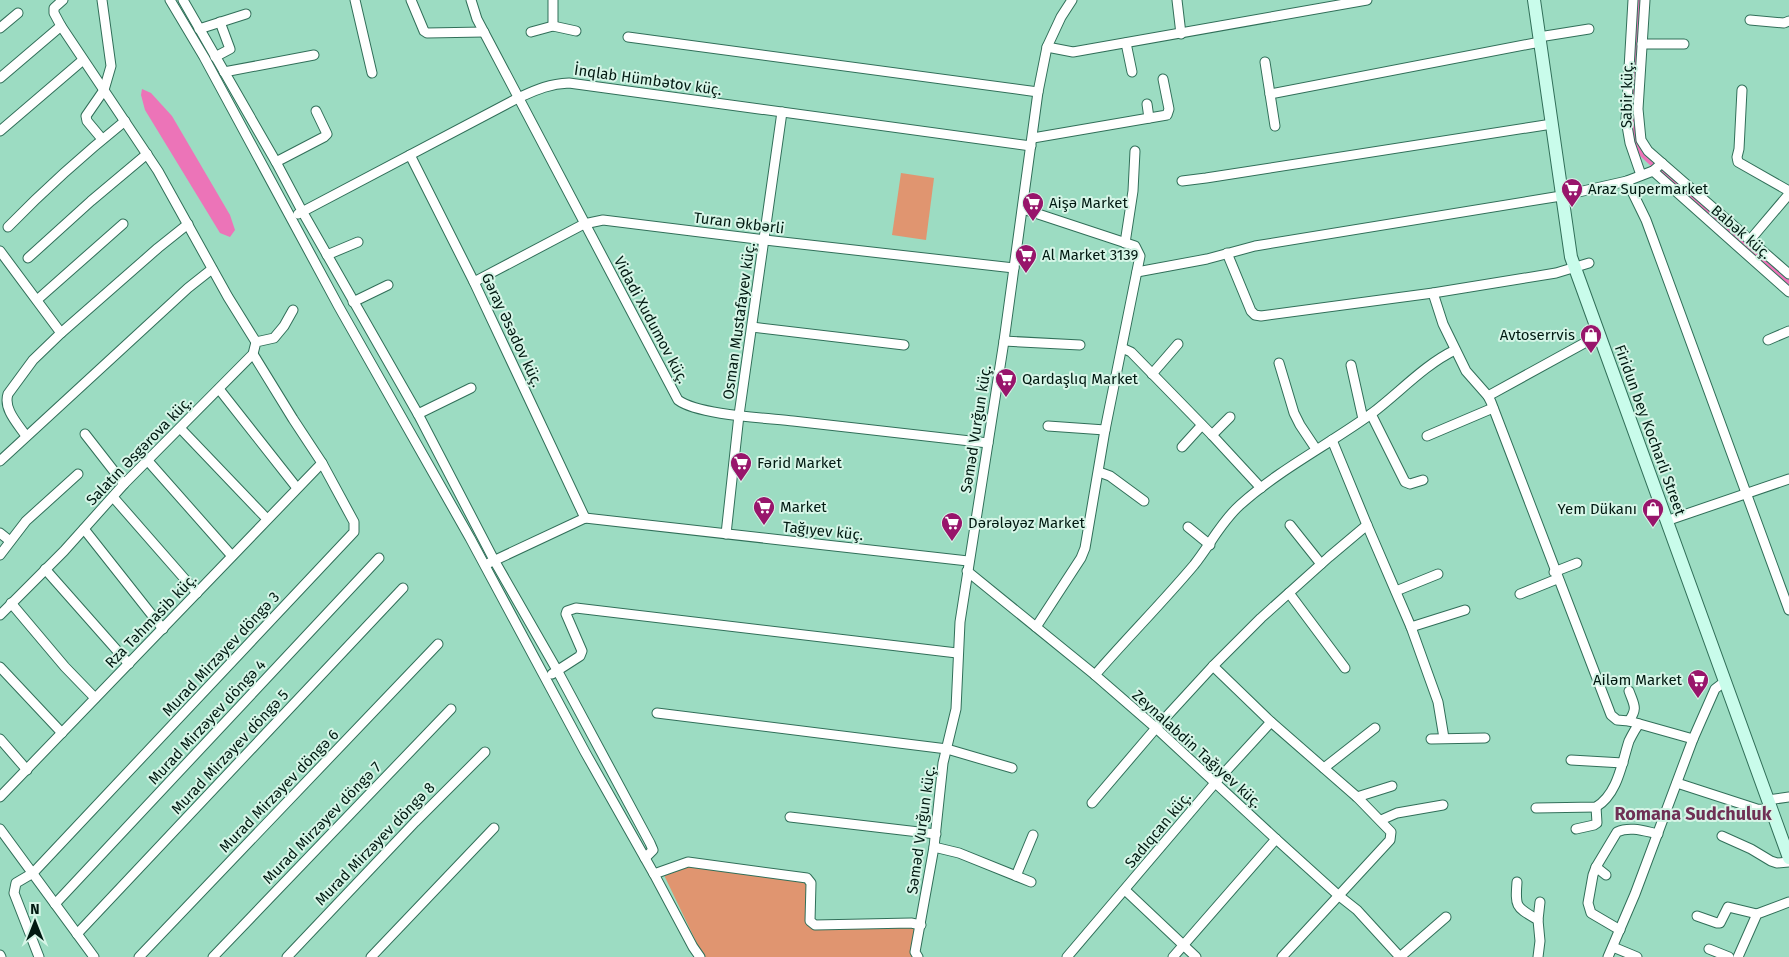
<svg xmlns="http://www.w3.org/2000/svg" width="1789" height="957" font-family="'Fira Sans',sans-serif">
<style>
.green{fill:#e09570}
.water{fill:#ec74b8}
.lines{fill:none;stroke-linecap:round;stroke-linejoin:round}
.canal{stroke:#ec74b8;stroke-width:8}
.street-casing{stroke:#316f59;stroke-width:11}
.secondary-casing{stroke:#316f59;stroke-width:14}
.street{stroke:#fff;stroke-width:9}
.secondary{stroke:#c9fceb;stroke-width:12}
.labels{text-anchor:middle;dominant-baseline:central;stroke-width:4;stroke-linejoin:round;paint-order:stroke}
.street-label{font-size:15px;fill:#011911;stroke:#d6f5e7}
.poi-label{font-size:15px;fill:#011911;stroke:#d6f5e7;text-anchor:start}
.quarter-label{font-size:18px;font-weight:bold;fill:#6f3055;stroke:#d6f5e7}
</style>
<rect width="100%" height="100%" fill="#9cdcc2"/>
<g class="green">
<polygon points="901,173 934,178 926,240 892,235"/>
<polygon points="686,864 807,881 808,926 914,926 913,957 705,957 702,954 663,873"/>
</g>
<polygon class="water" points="142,89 151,93 172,116 230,215 235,230 230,237 220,233 145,110 141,95"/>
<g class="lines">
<polyline class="canal" points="1639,0 1632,105 1633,130 1637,146 1645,155 1670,178 1789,283"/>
<g class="street-casing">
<g id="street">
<polyline points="63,0 54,8 54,13 61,26 158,171 228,297 256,342"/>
<polyline points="170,0 204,57 339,307 470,538 585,752 654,874 693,947 700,957"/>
<polyline points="183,0 276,162 302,211 418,414 494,560 557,670 650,843 653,850 645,858"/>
<polyline points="355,0 372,73"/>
<polyline points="411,0 424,31 427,33 484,32"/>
<path d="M471 0 477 19 678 400C698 415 766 418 793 421 858 428 923 436 988 443"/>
<polyline points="1177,0 1181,34"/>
<polyline points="1633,0 1626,120 1630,143 1641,175"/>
<polyline points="1645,0 1638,109 1641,140 1648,151 1789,274"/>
<polyline points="1750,20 1784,23 1789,21"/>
<polyline points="553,26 553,0"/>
<polyline points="0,28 18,13"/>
<polyline points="199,29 246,14"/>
<polyline points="531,32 553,26 576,31"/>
<polyline points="628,37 1038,92"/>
<polyline points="1539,37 1589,29"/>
<polyline points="1126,43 1132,72"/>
<polyline points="1642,44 1684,44"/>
<polyline points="1047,47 1073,52 1367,0"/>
<polyline points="215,57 230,49 220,22"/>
<polyline points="1265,62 1275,126"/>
<polyline points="224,72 314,55"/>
<polyline points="0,78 61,26"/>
<polyline points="1742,90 1739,149 1737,157 1738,162 1789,191"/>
<polyline points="1270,94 1540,42"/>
<polyline points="1147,104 1149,118"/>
<polyline points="0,131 83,60"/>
<polyline points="1033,138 1167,115 1169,109 1163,79"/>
<polyline points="102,139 87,121 86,116 104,90 111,66 102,0"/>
<polyline points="410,155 474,282 585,518"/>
<polyline points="276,162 324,137 327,134 316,111"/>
<polyline points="1653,171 1789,292"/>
<polyline points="1182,181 1206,178 1552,124"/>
<polyline points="1627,181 1646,220 1653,239 1789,610"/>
<polyline points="1023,209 1135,246 1140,256 1105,430 1085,548 1081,558 1036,627"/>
<path d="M298 214 518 98C536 90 548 84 569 83L1031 146"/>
<path d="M8 227C45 189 84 154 125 121"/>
<polyline points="1750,240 1789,194"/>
<polyline points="1125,243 1133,191 1135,151"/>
<polyline points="0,251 61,333"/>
<polyline points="1227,253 1251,311 1255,315 1261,316 1433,293 1556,273 1589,263"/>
<polyline points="327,255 358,242"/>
<polyline points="28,258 91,201 147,154"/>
<polyline points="1137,272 1207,259 1255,246 1561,196 1627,181 1653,171 1662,163"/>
<polyline points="474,282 584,224 603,220 765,240 1014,268"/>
<polyline points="1433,293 1443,324 1466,371 1488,396 1491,402 1611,715 1617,720 1629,721 1693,739"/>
<polyline points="37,300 123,224"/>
<polyline points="353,302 388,285"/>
<polyline points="752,327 904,345"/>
<polyline points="1768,340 1789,331"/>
<polyline points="1004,341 1080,345"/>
<polyline points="1122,348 1131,352 1212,435 1261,488"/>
<polyline points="1279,363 1294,413 1300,425 1316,449"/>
<polyline points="1351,365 1363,419"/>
<polyline points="1152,374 1178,344"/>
<polyline points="219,389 297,488"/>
<polyline points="1488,396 1599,335"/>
<polyline points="418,414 471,388"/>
<polyline points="1371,414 1405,482 1410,484 1423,480"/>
<polyline points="1048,426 1105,430"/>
<polyline points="180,428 267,519"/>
<polyline points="85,434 124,484"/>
<polyline points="1212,435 1230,417"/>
<path d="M26 436C18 424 3 409 8 394L33 360 61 333 158 248 188 224"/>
<polyline points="1427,436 1493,408"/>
<polyline points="1332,440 1367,525 1411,627 1438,702 1444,738"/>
<polyline points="1182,447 1202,425"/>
<polyline points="0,461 188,288 212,269"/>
<polyline points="148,461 232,556"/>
<polyline points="1099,472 1110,476 1144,501"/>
<polyline points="113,497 197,593"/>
<polyline points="585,518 968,561"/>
<polyline points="1666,521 1789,479"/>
<polyline points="1290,525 1321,564"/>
<polyline points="1188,527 1210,545"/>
<polyline points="84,529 163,629"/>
<polyline points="0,533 10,541"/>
<polyline points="726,534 739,415 782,112"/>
<polyline points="0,555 26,521 78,474"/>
<polyline points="489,563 585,518"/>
<polyline points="45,569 129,664"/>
<polyline points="967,571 1095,675 1156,728 1276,839 1338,895 1357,910 1400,957 1446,917"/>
<polyline points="1554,572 1577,563"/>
<polyline points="1396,591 1438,574"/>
<polyline points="1289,593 1345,668"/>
<polyline points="1520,594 1557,579"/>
<polyline points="11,603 65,667 95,698"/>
<polyline points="0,615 64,551 124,484 253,354 256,342 274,338 284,326 293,310"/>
<polyline points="1411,627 1465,610"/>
<polyline points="1213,666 1271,722 1357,797 1391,832 1390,840 1282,957"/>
<polyline points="0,667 62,733"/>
<polyline points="552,674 580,656 582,651 566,614 567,611 576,608 957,653"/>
<path d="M1095 675C1127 638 1162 603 1194 565 1210 545 1221 522 1240 505 1280 469 1328 445 1371 414 1399 393 1424 365 1455 350"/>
<path d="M1629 691C1634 705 1638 708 1629 721"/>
<polyline points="657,713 947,749 1012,768"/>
<polyline points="0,739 27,770"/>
<polyline points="1431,739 1485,738"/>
<polyline points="1571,760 1623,763"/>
<polyline points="1324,768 1375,728"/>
<polyline points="1677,783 1757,809 1771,810"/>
<polyline points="0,797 322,463"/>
<polyline points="1357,797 1392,786"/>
<polyline points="1768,800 1789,797"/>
<polyline points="1092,803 1156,728 1213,666 1261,618 1329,557 1367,525"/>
<path d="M1536 808 1596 807C1618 794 1622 762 1629 741 1632 735 1635 729 1639 724"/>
<polyline points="790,817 936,834"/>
<polyline points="1381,820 1397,813 1443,805"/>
<polyline points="0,829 94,957"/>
<polyline points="1576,829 1594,825 1597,823 1596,807"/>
<polyline points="1722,836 1751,849 1771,861 1777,863 1789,862"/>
<polyline points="934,847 959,853 1031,882"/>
<polyline points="1596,867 1606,875"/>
<polyline points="654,874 688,862 807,878 811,883 810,921 815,925 911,923 921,925"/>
<polyline points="1016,876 1033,835"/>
<path d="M1517 882C1515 908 1516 907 1538 920L1540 941 1538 957"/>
<polyline points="1125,890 1196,957"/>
<polyline points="55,904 379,558"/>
<polyline points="1697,916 1717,923 1720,923 1728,907 1757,914"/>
<polyline points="1538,920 1540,902"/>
<path d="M1620 930 1591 913 1588 903 1593 875 1596 867 1617 832C1630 826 1644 831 1658 834"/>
<polyline points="77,934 403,588"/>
<polyline points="1613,947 1637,957"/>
<polyline points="1709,949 1729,957"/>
<polyline points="0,955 1,957"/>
<polyline points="39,957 14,893 16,883 33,873 354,532 354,522 322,463 293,419 253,354"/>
<polyline points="139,957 438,644"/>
<polyline points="213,957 451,709"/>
<polyline points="287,957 415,822 485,752"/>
<polyline points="371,957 494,828"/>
<polyline points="918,957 915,952 934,847 943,763 956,709 960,622 1004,341 1038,92 1047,47 1061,17 1072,0"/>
<polyline points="1067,957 1215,783 1271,722"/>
<polyline points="1173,957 1276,839"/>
<polyline points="1608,957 1635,894 1693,739 1715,689 1724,682"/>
<polyline points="1738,957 1757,914 1789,902"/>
</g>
</g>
<g class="secondary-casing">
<polyline id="secondary" points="1534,0 1571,257 1789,858"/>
</g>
<use href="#street" class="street"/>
<use href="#secondary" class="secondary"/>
</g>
<defs>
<g id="supermarket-pin" transform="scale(1.125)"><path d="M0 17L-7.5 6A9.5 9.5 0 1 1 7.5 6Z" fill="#98156b" stroke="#d6f5e7"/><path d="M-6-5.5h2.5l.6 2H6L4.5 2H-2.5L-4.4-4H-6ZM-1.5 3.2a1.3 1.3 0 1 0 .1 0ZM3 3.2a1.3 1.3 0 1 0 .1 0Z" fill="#fff"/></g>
<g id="shop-pin" transform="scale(1.125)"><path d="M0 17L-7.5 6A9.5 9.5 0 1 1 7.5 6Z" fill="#98156b" stroke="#d6f5e7"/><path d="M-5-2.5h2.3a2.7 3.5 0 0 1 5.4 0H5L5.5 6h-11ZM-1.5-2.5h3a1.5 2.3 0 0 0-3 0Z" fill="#fff"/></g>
</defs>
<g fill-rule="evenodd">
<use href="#supermarket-pin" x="1572" y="189"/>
<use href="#supermarket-pin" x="1033" y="203"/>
<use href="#supermarket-pin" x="1026" y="255"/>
<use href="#shop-pin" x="1591" y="335"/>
<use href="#supermarket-pin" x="1006" y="379"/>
<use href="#supermarket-pin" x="741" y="463"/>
<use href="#supermarket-pin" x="764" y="507"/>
<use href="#shop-pin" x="1653" y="509"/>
<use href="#supermarket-pin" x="952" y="523"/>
<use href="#supermarket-pin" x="1698" y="680"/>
</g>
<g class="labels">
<g class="street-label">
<text transform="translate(648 80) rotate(8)">İnqlab Hümbətov küç.</text>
<text transform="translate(1627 95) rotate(-89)">Sabir küç.</text>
<text transform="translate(739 223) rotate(7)">Turan Əkbərli</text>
<text transform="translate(1741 232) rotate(41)">Babək küç.</text>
<text transform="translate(651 320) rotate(62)">Vidadi Xudumov küç.</text>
<text transform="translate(739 321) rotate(-82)">Osman Mustafayev küç.</text>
<text transform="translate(512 330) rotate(65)">Gəray Əsədov küç.</text>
<text transform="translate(976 429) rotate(-81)">Səməd Vurğun küç.</text>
<text transform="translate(1650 430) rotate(70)">Firidun bey Kocharli Street</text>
<text transform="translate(139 451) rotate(-46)">Salatın Əsgərova küç.</text>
<text transform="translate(823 531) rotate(6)">Tağıyev küç.</text>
<text transform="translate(151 621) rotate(-46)">Rza Təhmasib küç.</text>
<text transform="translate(221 654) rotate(-47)">Murad Mirzəyev döngə 3</text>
<text transform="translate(207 722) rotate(-47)">Murad Mirzəyev döngə 4</text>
<text transform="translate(1197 749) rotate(42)">Zeynalabdin Tağıyev küç.</text>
<text transform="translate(230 752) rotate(-47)">Murad Mirzəyev döngə 5</text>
<text transform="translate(279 791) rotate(-46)">Murad Mirzəyev döngə 6</text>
<text transform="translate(322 823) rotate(-46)">Murad Mirzəyev döngə 7</text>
<text transform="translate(921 830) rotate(-82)">Səməd Vurğun küç.</text>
<text transform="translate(1158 830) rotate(-50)">Sadıqcan küç.</text>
<text transform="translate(375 844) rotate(-46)">Murad Mirzəyev döngə 8</text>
</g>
<g class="poi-label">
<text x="1588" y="189">Araz Supermarket</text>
<text x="1049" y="203">Aişə Market</text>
<text x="1042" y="255">Al Market 3139</text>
<text x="1575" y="335" text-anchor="end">Avtoserrvis</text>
<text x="1022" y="379">Qardaşlıq Market</text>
<text x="757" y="463">Fərid Market</text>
<text x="780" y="507">Market</text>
<text x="1637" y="509" text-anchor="end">Yem Dükanı</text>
<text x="968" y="523">Dərələyəz Market</text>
<text x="1682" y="680" text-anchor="end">Ailəm Market</text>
</g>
<g class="quarter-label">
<text x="1693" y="814">Romana Sudchuluk</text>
</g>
</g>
<g transform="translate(35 922)" stroke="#d6f5e7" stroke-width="4" paint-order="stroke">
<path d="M0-4L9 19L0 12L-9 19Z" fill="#011911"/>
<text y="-8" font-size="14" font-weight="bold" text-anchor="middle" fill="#011911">N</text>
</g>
</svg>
